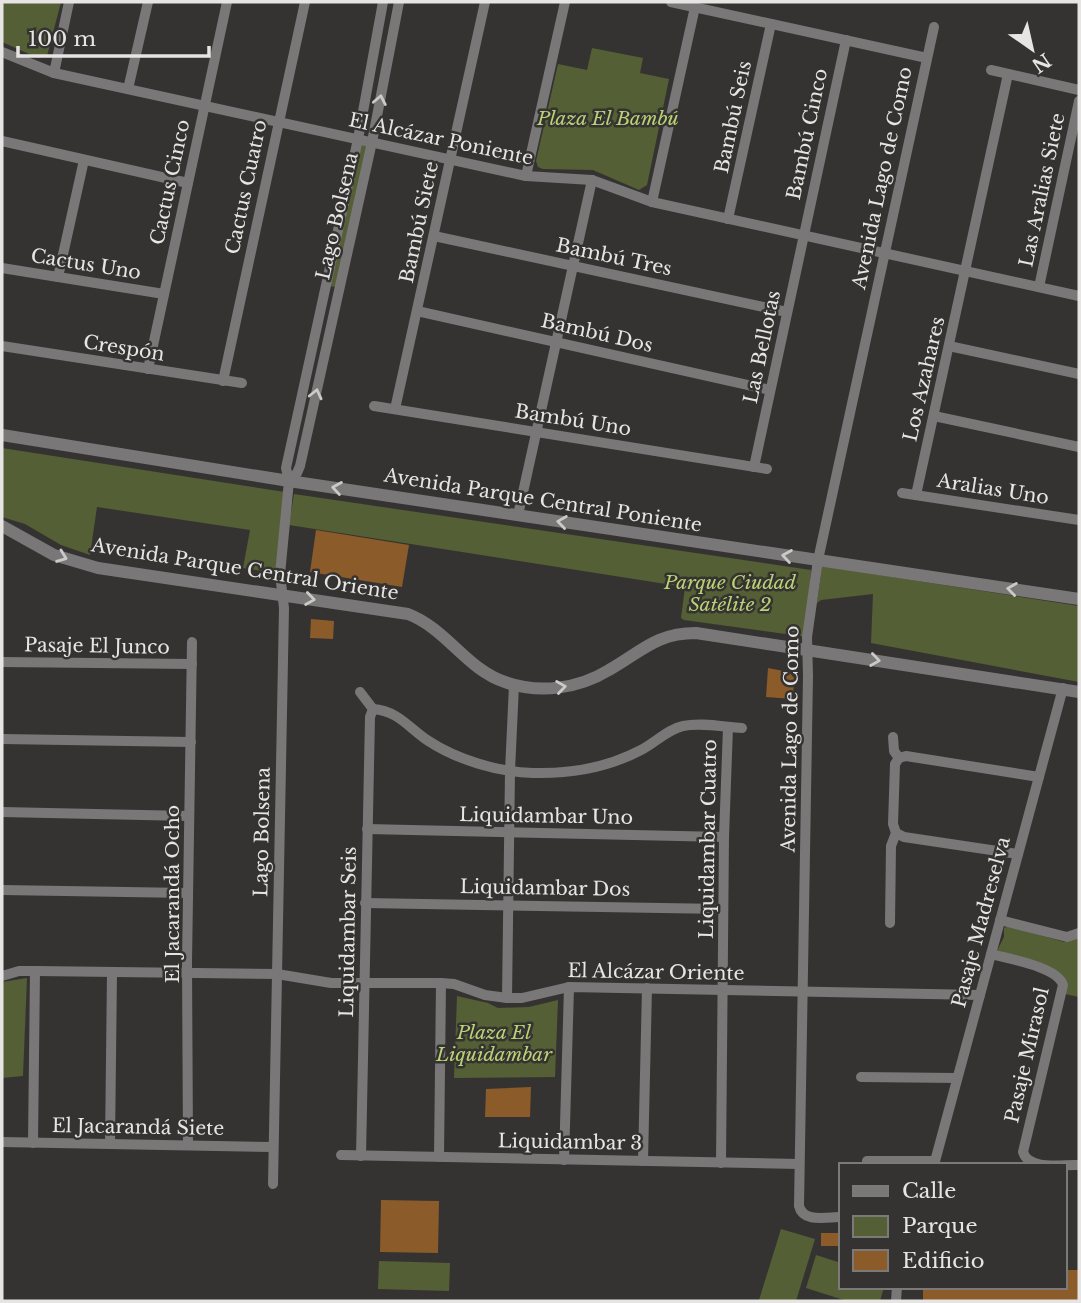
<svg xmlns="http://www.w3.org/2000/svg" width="1081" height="1303" font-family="'Libre Baskerville',serif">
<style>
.green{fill:#545f35}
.building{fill:#8c5b2a}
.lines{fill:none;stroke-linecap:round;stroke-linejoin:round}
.minor{stroke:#797778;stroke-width:10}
.tertiary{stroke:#797778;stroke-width:12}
.oneway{stroke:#cccac9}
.labels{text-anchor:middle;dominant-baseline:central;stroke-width:5;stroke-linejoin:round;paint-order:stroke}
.street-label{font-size:19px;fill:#e7e5e4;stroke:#353331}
.park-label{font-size:19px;font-style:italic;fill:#bad175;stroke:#353331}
</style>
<rect width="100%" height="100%" fill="#353331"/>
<g class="green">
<polygon points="2,2 61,2 47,56 38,58 2,42"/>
<polygon points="592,48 643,58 640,73 669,79 647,185 639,190 593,170 543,169 538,167 536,161 558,64 587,70"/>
<polygon points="359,141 370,144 337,287 328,286"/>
<polygon points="2,448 285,492 276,573 243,568 250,530 97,507 90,555 61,545 25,524 2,517"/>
<polygon points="294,494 811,570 807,637 684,620 681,618 685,587 289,525"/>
<polygon points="822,566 1079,606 1079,682 871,643 873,594 821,600 817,603"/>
<polygon points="1008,926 1064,942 1079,937 1079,997 1065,994 1065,982 997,951 1004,937 1004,928"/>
<polygon points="27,978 23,1076 2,1078 2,982"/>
<polygon points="457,996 488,1003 498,1008 529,1007 558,1000 555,1077 454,1078"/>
<polygon points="781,1229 815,1239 796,1301 762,1301 759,1300"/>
<polygon points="816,1255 841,1263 841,1287 884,1287 880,1301 847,1301 806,1288"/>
<polygon points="379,1261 450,1263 449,1291 378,1289"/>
</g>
<g class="building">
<polygon points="316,530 409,545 402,587 310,572"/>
<polygon points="311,619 334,621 333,639 310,638"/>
<polygon points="768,668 789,672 794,678 793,699 766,697"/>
<polygon points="531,1087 530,1117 485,1117 486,1089"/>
<polygon points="381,1200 439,1201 438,1253 380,1252"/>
<rect x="821" y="1233" width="20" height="13"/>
<polygon points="1065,1270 1079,1270 1079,1301 923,1301 923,1287 1065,1287"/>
</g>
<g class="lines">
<g class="minor">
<polyline points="671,2 927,58"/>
<polyline points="2,52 54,73 526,176 592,180 652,202 1079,296"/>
<polyline points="991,70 1079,90"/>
<polyline points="54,73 69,2"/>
<polyline points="128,89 148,2"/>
<polyline points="2,141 188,183"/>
<polyline points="526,176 565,2"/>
<polyline points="652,202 695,7"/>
<polyline points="728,219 771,24"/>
<polyline points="434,236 787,312"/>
<polyline points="2,268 164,294"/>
<polyline points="58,277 84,160"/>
<polyline points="1039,287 1079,101"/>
<polyline points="417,311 770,390"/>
<polyline points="2,346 242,383"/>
<polyline points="949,346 1079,374"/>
<polyline points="148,369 227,2"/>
<polyline points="223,381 305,2"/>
<polyline points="374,406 767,469"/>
<polyline points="395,409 485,2"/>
<polyline points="934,416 1079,447"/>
<polyline points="754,467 846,40"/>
<polyline points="289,481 297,473 300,466 372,142 399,2"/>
<polyline points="902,493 1079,520"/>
<polyline points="916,495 1008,74"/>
<polyline points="518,515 592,180"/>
<polyline points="2,662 192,664"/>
<polyline points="360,692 373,709"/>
<path d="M373 709C398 711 408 727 427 740 457 760 498 772 533 773 572 774 607 768 641 750 655 743 668 729 683 726 701 722 724 727 742 728"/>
<polyline points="893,737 894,751 899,758"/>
<polyline points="2,739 191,742"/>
<polyline points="899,758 906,756 1039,777"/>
<polyline points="2,812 189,816"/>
<polyline points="367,829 724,837"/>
<polyline points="896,833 904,837 1018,854"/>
<polyline points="2,890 188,893"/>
<polyline points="365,903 723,909"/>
<polyline points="1000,920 1067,937 1079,933"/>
<polyline points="890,923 891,846 896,833 893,824 895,764 899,758"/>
<path d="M991 954C1009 959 1058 967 1063 985L1023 1152C1029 1171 1062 1164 1079 1165"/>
<polyline points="2,976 19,971 35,971 277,974 331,983 441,983 454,984 485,995 507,998 522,998 569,987 980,995"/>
<polyline points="507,998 510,771 514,685"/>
<polyline points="861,1077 957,1078"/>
<polyline points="2,1142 273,1147"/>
<polyline points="33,1143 35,971"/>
<polyline points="110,1144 112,972"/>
<polyline points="188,1145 187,962 192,642"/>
<polyline points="341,1155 799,1164"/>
<polyline points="361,1156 370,717 373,709"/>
<polyline points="439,1157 441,983"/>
<polyline points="564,1160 569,987"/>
<polyline points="643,1161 647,988"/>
<polyline points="867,1161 935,1161"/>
<polyline points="721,1163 724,837 728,727"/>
<polyline points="934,1165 1063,688"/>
<polyline points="273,1184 284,608 280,574 289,481 286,468 358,139 383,2"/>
<path d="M841 1217C827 1217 803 1223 799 1206L808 676 807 637 818 560 934 27"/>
<polyline points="896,1301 897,1287"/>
</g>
<g class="tertiary">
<polyline points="2,435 289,481 1079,599"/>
<path d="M2 526 54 555 98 568 408 614C447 629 466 669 505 682 539 694 578 689 609 670 641 652 656 633 696 633L1079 692"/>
</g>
</g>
<defs><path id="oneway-chevron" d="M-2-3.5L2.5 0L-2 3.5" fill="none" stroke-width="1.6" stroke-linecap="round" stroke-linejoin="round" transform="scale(1.75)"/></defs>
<g class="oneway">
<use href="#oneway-chevron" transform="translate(380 100) rotate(-79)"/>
<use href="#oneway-chevron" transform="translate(316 394) rotate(-77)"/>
<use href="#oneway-chevron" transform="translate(337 488) rotate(-171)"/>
<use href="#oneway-chevron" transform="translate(562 522) rotate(-172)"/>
<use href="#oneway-chevron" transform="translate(787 556) rotate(-171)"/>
<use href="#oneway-chevron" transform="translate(62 557) rotate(21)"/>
<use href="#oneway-chevron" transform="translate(1012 589) rotate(-172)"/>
<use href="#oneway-chevron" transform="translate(310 599) rotate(8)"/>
<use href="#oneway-chevron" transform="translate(875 660) rotate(8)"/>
<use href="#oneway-chevron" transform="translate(561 687) rotate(-8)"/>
</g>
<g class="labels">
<g class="street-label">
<text transform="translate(733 117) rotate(-78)">Bambú Seis</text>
<text transform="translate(807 134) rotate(-78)">Bambú Cinco</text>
<text transform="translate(441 139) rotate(12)">El Alcázar Poniente</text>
<text transform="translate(882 178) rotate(-78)">Avenida Lago de Como</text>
<text transform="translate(170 182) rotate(-78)">Cactus Cinco</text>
<text transform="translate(246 187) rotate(-78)">Cactus Cuatro</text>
<text transform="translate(1042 190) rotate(-78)">Las Aralias Siete</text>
<text transform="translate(337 216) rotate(-77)">Lago Bolsena</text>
<text transform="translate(419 222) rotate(-78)">Bambú Siete</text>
<text transform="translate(614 257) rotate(12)">Bambú Tres</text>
<text transform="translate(86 264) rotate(9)">Cactus Uno</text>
<text transform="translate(597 333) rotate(13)">Bambú Dos</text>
<text transform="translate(762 347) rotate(-78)">Las Bellotas</text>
<text transform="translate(124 348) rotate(9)">Crespón</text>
<text transform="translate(924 379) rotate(-77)">Los Azahares</text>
<text transform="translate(573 420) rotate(9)">Bambú Uno</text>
<text transform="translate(993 489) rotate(9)">Aralias Uno</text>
<text transform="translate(543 500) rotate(9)">Avenida Parque Central Poniente</text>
<text transform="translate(245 569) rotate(9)">Avenida Parque Central Oriente</text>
<text transform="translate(97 646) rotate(1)">Pasaje El Junco</text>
<text transform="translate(790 739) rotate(-89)">Avenida Lago de Como</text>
<text transform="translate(546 816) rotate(1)">Liquidambar Uno</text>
<text transform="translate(262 832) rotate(-89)">Lago Bolsena</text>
<text transform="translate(708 839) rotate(-89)">Liquidambar Cuatro</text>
<text transform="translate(545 888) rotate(1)">Liquidambar Dos</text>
<text transform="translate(172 894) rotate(-90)">El Jacarandá Ocho</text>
<text transform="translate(981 922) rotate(-75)">Pasaje Madreselva</text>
<text transform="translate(348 932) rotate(-89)">Liquidambar Seis</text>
<text transform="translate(656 972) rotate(1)">El Alcázar Oriente</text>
<text transform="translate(1027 1055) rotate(-77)">Pasaje Mirasol</text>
<text transform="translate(138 1127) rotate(1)">El Jacarandá Siete</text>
<text transform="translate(570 1142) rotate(1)">Liquidambar 3</text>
</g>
<g class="park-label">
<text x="608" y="118">Plaza El Bambú</text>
<text x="730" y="582">Parque Ciudad<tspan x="730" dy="22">Satélite 2</tspan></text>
<text x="494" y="1032">Plaza El<tspan x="494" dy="22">Liquidambar</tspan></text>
</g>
</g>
<rect width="1081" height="1303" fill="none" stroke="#e7e5e4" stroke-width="7"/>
<rect x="839" y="1163" width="228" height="126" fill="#353331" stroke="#7c7a79" stroke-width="2"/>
<rect x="853" y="1186" width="35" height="10" fill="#797778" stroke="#7c7a79" stroke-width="2"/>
<text x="902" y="1198" font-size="21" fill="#e7e5e4">Calle</text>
<rect x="853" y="1216" width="35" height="21" fill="#545f35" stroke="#7c7a79" stroke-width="2"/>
<text x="902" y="1233" font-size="21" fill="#e7e5e4">Parque</text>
<rect x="853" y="1250" width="35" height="21" fill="#8c5b2a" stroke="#7c7a79" stroke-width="2"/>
<text x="902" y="1268" font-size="21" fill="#e7e5e4">Edificio</text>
<g transform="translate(1032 49) rotate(146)" stroke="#353331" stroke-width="5" paint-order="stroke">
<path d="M0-5L12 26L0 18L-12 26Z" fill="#e7e5e4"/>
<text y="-10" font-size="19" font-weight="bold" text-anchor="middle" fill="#e7e5e4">N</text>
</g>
<path d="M18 46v10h191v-10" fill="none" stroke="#e7e5e4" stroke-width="3.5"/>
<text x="28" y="46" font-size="21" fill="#e7e5e4" stroke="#353331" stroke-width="5" paint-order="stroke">100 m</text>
</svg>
